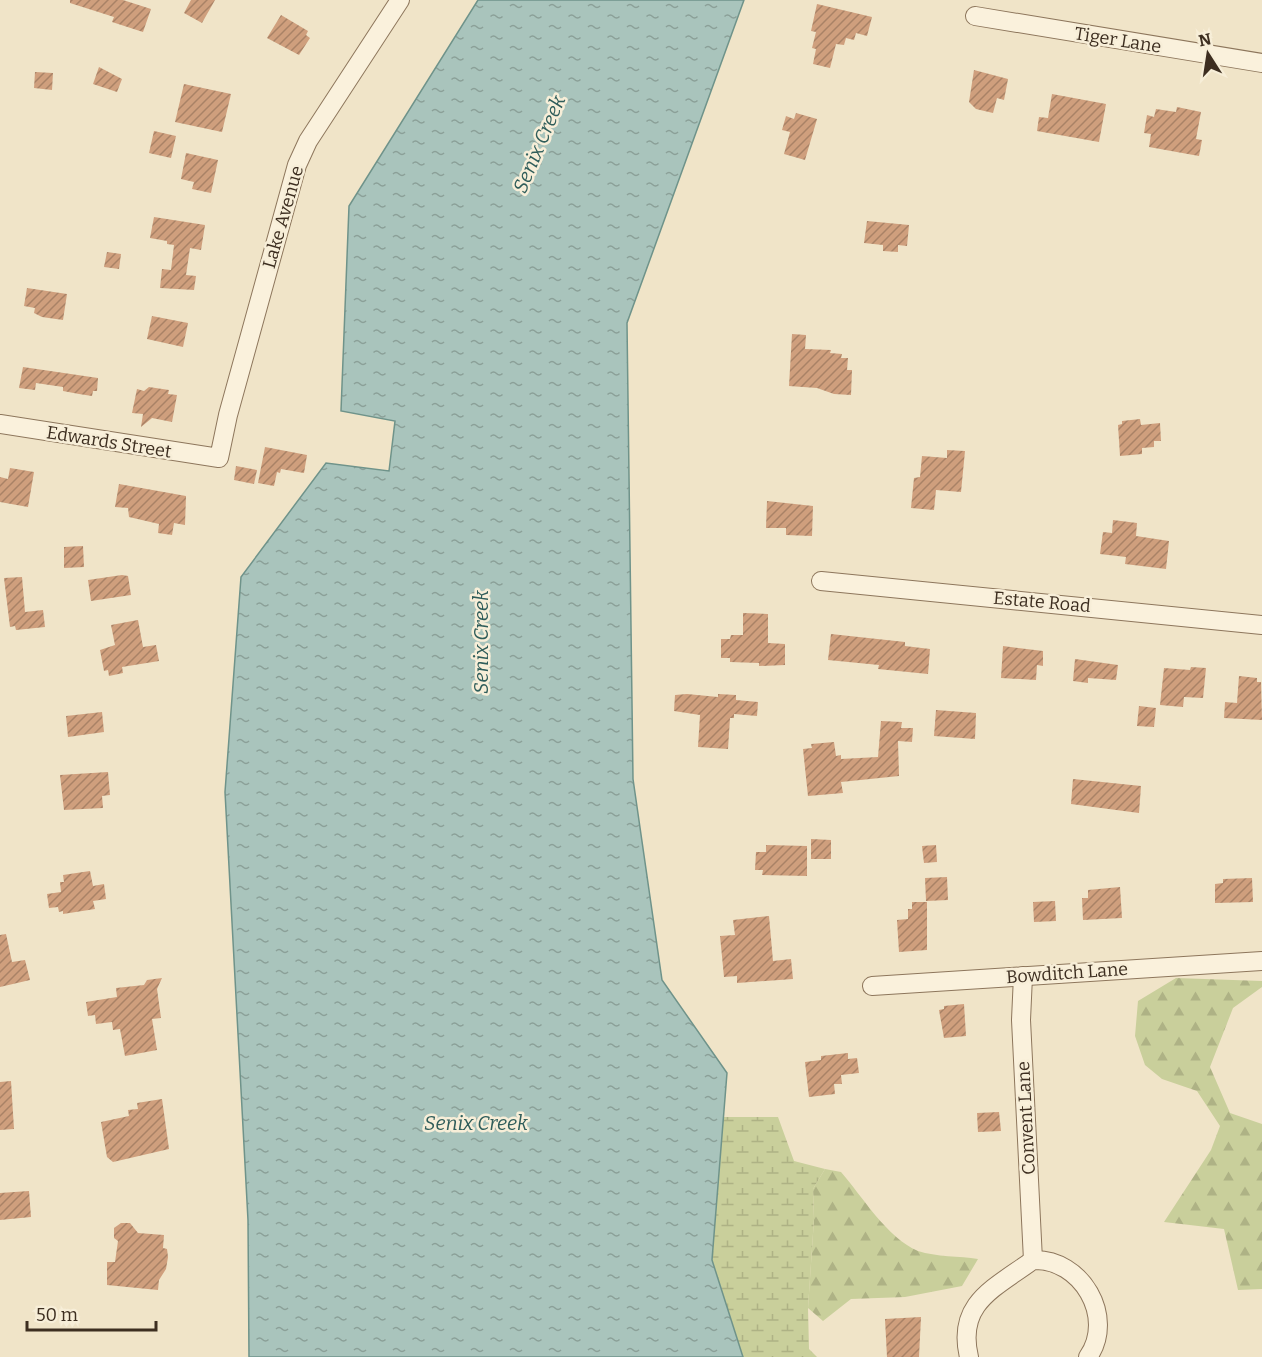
<svg xmlns="http://www.w3.org/2000/svg" width="1262" height="1357" font-family="Bitter,serif">
<style>
.forest{fill:url(#forest-firs)}
.wetland{fill:url(#wetland-marsh)}
.water{fill:url(#water-ripples);stroke:#6f938a;stroke-width:1.5}
.building{fill:url(#building-hatch)}
.lines{fill:none;stroke-linecap:round;stroke-linejoin:round}
.minor-casing{stroke:#8d765c;stroke-width:20}
.minor{stroke:#faf1dc;stroke-width:18}
.labels{text-anchor:middle;dominant-baseline:central;stroke-width:5;stroke-linejoin:round;paint-order:stroke}
.street-label{font-size:18px;fill:#3d2e20;stroke:#f7eed8}
.water-label{font-size:20px;font-style:italic;fill:#2f5d5a;stroke:#f7eed8}
</style>
<defs>
<pattern id="forest-firs" width="22" height="20" patternUnits="userSpaceOnUse" patternTransform="scale(1.5)"><rect width="22" height="20" fill="#c9cf9b"/><path d="M5 1l3.5 6h-7zM16 11l3.5 6h-7z" fill="#aeb285"/></pattern>
<pattern id="wetland-marsh" width="20" height="14" patternUnits="userSpaceOnUse" patternTransform="scale(1.5)"><rect width="20" height="14" fill="#c9cf9b"/><path d="M1 5h8M5 5V1M11 12h8M15 12V8" fill="none" stroke="#aeb285"/></pattern>
<pattern id="water-ripples" width="26" height="14" patternUnits="userSpaceOnUse" patternTransform="scale(1.5)"><rect width="26" height="14" fill="#a9c4bc"/><path d="M2 4q2-2 4 0t4 0M15 11q2-2 4 0t4 0" fill="none" stroke="#8ba098"/></pattern>
<pattern id="building-hatch" width="6" height="6" patternUnits="userSpaceOnUse" patternTransform="scale(1.5)"><rect width="6" height="6" fill="#cf9f7d"/><path d="M-1 1l2-2M0 6l6-6M5 7l2-2" fill="none" stroke="#a98266"/></pattern>
</defs>
<rect width="100%" height="100%" fill="#f0e4c8"/>
<g class="forest">
<polygon points="1176,978 1262,981 1262,987 1233,1008 1210,1067 1230,1113 1262,1124 1262,1289 1238,1290 1224,1229 1164,1222 1211,1150 1220,1126 1197,1091 1162,1079 1145,1065 1135,1036 1138,1001"/>
<path d="M825 1169 841 1172C862 1196 887 1238 918 1251 936 1257 960 1256 978 1259L962 1286 905 1297 851 1299 823 1321 808 1308 814 1219 813 1189Z"/>
</g>
<polygon class="wetland" points="723,1117 778,1117 794,1161 825,1169 813,1189 814,1219 808,1308 809,1349 817,1357 743,1357 712,1260"/>
<polygon class="water" points="478,0 744,0 627,323 633,779 662,980 727,1073 712,1260 743,1357 249,1357 248,1220 225,792 241,577 326,463 389,471 395,421 341,411 349,206"/>
<g class="building">
<polygon points="70,0 123,0 151,9 143,32 112,22 114,17 70,3"/>
<polygon points="191,0 215,0 202,23 184,13"/>
<polygon points="817,4 872,17 867,36 856,33 854,40 846,38 844,45 836,44 830,68 813,64 816,49 812,48 816,32 811,31"/>
<polygon points="281,15 308,31 306,35 310,38 299,55 267,38"/>
<polygon points="99,67 122,79 117,92 93,84"/>
<polygon points="974,70 1008,79 1004,100 997,98 993,113 976,109 969,102"/>
<polygon points="35,72 53,73 52,90 34,88"/>
<polygon points="184,84 231,94 222,132 175,122"/>
<polygon points="1052,94 1106,104 1099,142 1037,131 1039,117 1048,118"/>
<polygon points="1177,107 1201,112 1196,139 1202,140 1199,156 1149,147 1151,134 1144,133 1147,115 1154,117 1156,109 1176,112"/>
<polygon points="796,113 817,119 805,160 784,154 790,132 782,130 786,116 794,119"/>
<polygon points="154,131 176,136 171,158 149,153"/>
<polygon points="186,153 218,160 211,193 192,189 194,182 181,179"/>
<polygon points="154,217 205,225 201,250 190,248 186,275 196,276 194,290 160,288 162,269 171,270 174,245 167,244 167,241 150,238"/>
<polygon points="867,221 909,225 907,246 898,245 898,252 883,251 883,245 864,243"/>
<polygon points="107,252 121,254 119,269 104,267"/>
<polygon points="27,288 67,294 63,320 42,317 34,313 35,308 24,306"/>
<polygon points="152,316 188,323 183,347 147,339"/>
<polygon points="792,334 806,335 805,349 831,350 830,353 842,354 841,358 848,358 847,370 852,370 851,395 834,394 817,388 789,386"/>
<polygon points="23,367 98,378 97,391 93,391 92,396 79,394 63,391 63,387 36,383 35,390 19,388"/>
<polygon points="149,387 169,390 168,394 177,395 172,422 152,418 141,427 143,414 132,413 137,389 144,391"/>
<polygon points="1140,419 1141,425 1160,423 1161,441 1154,441 1154,447 1142,448 1142,454 1120,456 1118,425 1122,424 1122,421"/>
<polygon points="265,447 307,455 304,473 281,469 280,473 277,472 274,486 258,483"/>
<polygon points="947,450 965,451 961,492 936,490 934,510 911,508 914,478 920,477 922,456 947,458"/>
<polygon points="236,466 257,470 254,484 234,480"/>
<polygon points="10,468 34,472 28,507 0,502 0,477 8,479"/>
<polygon points="119,484 186,496 185,525 174,523 172,535 158,533 159,524 129,517 128,508 115,507"/>
<polygon points="767,501 813,506 812,536 786,535 786,528 766,528"/>
<polygon points="1113,520 1137,523 1136,536 1169,541 1166,569 1125,564 1126,557 1100,554 1103,532 1112,533"/>
<polygon points="83,546 84,567 64,568 64,547"/>
<polygon points="122,575 128,576 131,595 91,601 88,580"/>
<polygon points="22,577 25,612 43,610 45,627 16,630 15,626 10,627 4,578"/>
<polygon points="743,613 768,614 768,643 785,644 785,665 759,666 759,663 730,662 730,658 721,658 721,639 730,639 731,635 743,635"/>
<polygon points="138,620 143,647 156,645 159,661 122,667 123,673 109,676 108,670 104,671 100,650 115,645 111,625"/>
<polygon points="831,634 905,642 905,646 930,649 928,674 878,669 879,665 828,660"/>
<polygon points="1003,646 1043,651 1043,666 1037,665 1036,680 1001,678"/>
<polygon points="1075,659 1118,665 1116,680 1088,678 1088,683 1073,681"/>
<polygon points="1191,667 1206,668 1203,698 1184,697 1183,707 1160,705 1164,668 1190,670"/>
<polygon points="1239,676 1257,678 1257,682 1261,682 1262,720 1224,718 1225,702 1237,703"/>
<polygon points="687,694 718,697 718,694 736,695 736,700 758,702 757,716 734,714 734,718 730,718 728,749 698,747 700,715 674,711 675,695"/>
<polygon points="1139,706 1156,708 1154,727 1137,726"/>
<polygon points="936,710 976,713 975,739 934,736"/>
<polygon points="102,712 104,732 68,737 66,716"/>
<polygon points="881,721 902,722 901,728 913,728 912,742 898,741 899,776 841,782 843,793 808,796 803,749 812,748 811,744 834,742 836,756 841,755 841,759 878,757"/>
<polygon points="108,772 110,795 102,796 103,808 64,810 60,775"/>
<polygon points="1073,779 1141,786 1139,813 1071,804"/>
<polygon points="811,839 831,840 831,859 811,859"/>
<polygon points="766,845 807,846 807,876 762,875 763,870 755,870 756,852 766,852"/>
<polygon points="936,845 937,862 924,863 922,846"/>
<polygon points="90,871 93,886 104,884 106,899 93,901 95,909 63,914 63,911 59,912 58,907 49,908 47,894 61,892 60,882 64,882 63,875"/>
<polygon points="947,877 948,900 926,901 925,878"/>
<polygon points="1252,878 1253,902 1215,903 1215,884 1223,883 1223,879"/>
<polygon points="1120,887 1122,918 1083,920 1082,898 1088,898 1088,890"/>
<polygon points="1055,901 1056,921 1034,922 1033,902"/>
<polygon points="912,902 927,902 927,950 899,952 897,920 908,919 908,909 912,909"/>
<polygon points="769,916 773,961 791,959 793,979 737,983 737,976 724,977 720,936 735,935 733,920"/>
<polygon points="6,934 12,962 25,960 30,980 0,987 0,935"/>
<polygon points="162,978 157,989 161,1018 152,1019 157,1050 125,1056 120,1029 113,1030 112,1022 96,1024 95,1015 88,1016 86,1002 117,997 116,988 144,985 147,980"/>
<polygon points="964,1004 966,1036 944,1038 939,1010 944,1009 944,1006"/>
<polygon points="848,1053 848,1059 857,1058 859,1073 841,1075 842,1084 834,1084 835,1094 809,1097 805,1062 821,1060 821,1056"/>
<polygon points="11,1081 14,1129 0,1130 0,1082"/>
<polygon points="162,1099 169,1149 113,1162 107,1157 101,1122 129,1116 128,1110 138,1109 137,1103"/>
<polygon points="999,1112 1001,1131 978,1132 977,1113"/>
<polygon points="29,1191 31,1217 0,1220 0,1193"/>
<polygon points="121,1223 130,1223 138,1233 164,1235 163,1248 167,1249 168,1257 166,1269 159,1280 158,1290 107,1285 107,1262 115,1262 118,1241 114,1238 114,1228"/>
<polygon points="921,1317 919,1357 887,1357 885,1319"/>
</g>
<g class="lines">
<g class="minor-casing">
<g id="minor">
<polyline points="975,16 1262,63"/>
<polyline points="0,424 219,458 228,415 297,165 308,141 400,0"/>
<polyline points="821,581 1262,625"/>
<polyline points="1023,976 1021,1020 1033,1260"/>
<polyline points="872,986 1262,961"/>
<path d="M969 1357C956 1303 995 1288 1033 1260 1081 1258 1116 1317 1088 1357"/>
</g>
</g>
<use href="#minor" class="minor"/>
</g>
<g class="labels">
<g class="street-label">
<text transform="translate(1118 40) rotate(9)">Tiger Lane</text>
<text transform="translate(283 217) rotate(-74)">Lake Avenue</text>
<text transform="translate(109 442) rotate(9)">Edwards Street</text>
<text transform="translate(1042 602) rotate(5)">Estate Road</text>
<text transform="translate(1067 973) rotate(-4)">Bowditch Lane</text>
<text transform="translate(1026 1118) rotate(-93)">Convent Lane</text>
</g>
<g class="water-label">
<text transform="translate(539 144) rotate(-67)">Senix Creek</text>
<text transform="translate(481 642) rotate(-90)">Senix Creek</text>
<text x="476" y="1123">Senix Creek</text>
</g>
</g>
<g transform="translate(1208 54) rotate(348)" stroke="#f7eed8" stroke-width="4.5" paint-order="stroke">
<path d="M0-4.5L10 22L0 15L-10 22Z" fill="#3d2e20"/>
<text y="-9" font-size="16" font-weight="bold" text-anchor="middle" fill="#3d2e20">N</text>
</g>
<path d="M27 1321v9h129v-9" fill="none" stroke="#3d2e20" stroke-width="3"/>
<text x="36" y="1321" font-size="18" fill="#3d2e20" stroke="#f7eed8" stroke-width="4.5" paint-order="stroke">50 m</text>
</svg>
